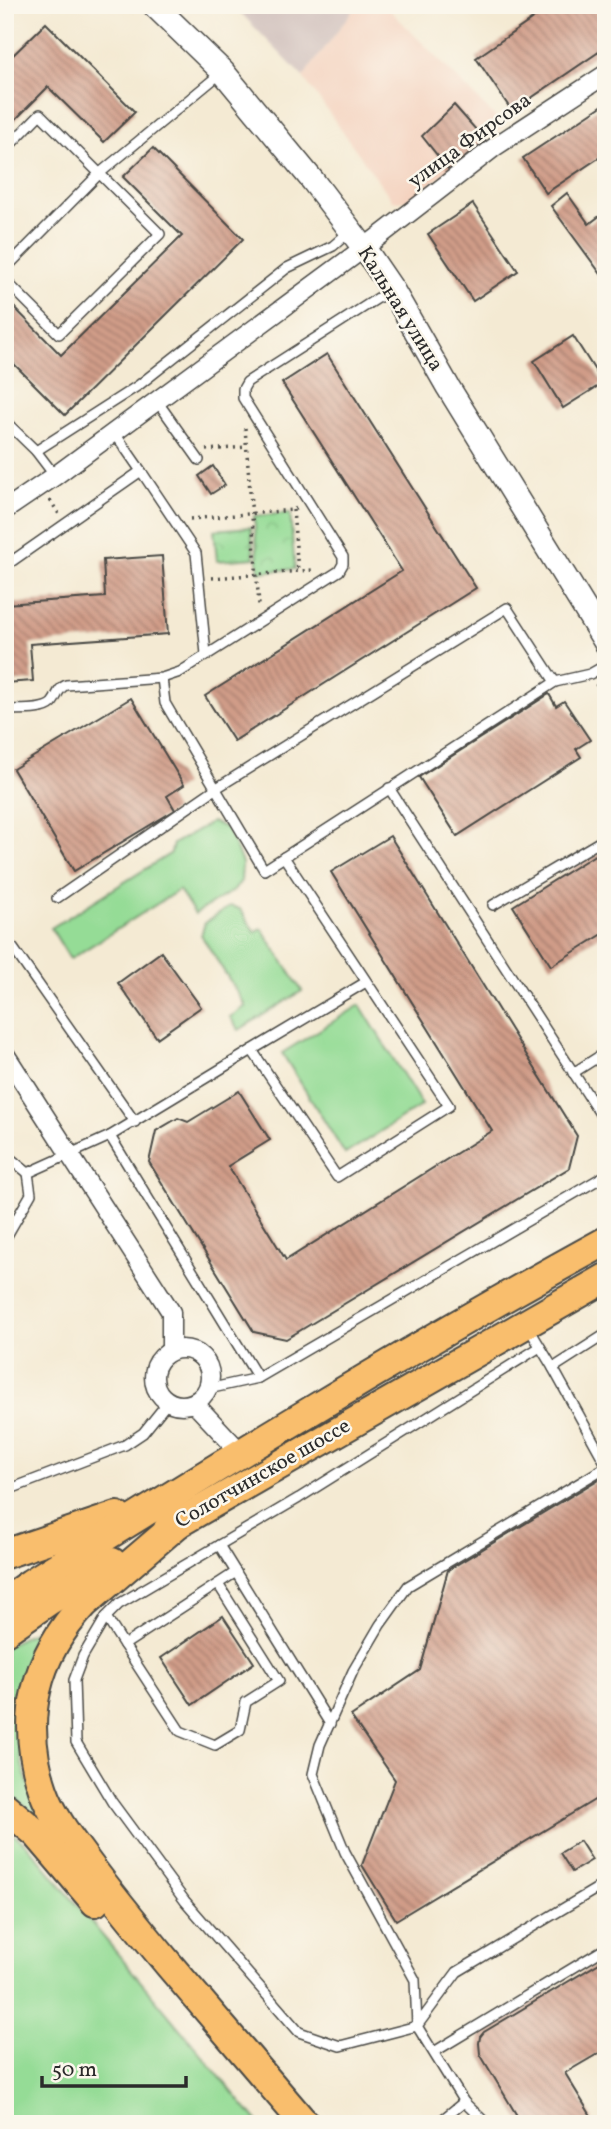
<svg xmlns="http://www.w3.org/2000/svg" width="611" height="2129" font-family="Vollkorn,serif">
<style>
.built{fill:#f4d3c0}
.industrial{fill:#d0c0bc}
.green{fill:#95dc96;stroke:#608460;stroke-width:2}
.park{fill:url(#park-crowns);stroke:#608460;stroke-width:2}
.building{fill:url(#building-back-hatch)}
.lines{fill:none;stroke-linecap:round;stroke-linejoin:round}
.service-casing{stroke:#494844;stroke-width:12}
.minor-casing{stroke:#494844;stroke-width:21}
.tertiary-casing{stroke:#494844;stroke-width:26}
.primary-casing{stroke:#494844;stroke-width:32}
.path{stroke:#494844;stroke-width:3.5;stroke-dasharray:2 5;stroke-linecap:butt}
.service{stroke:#fff;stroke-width:9}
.minor{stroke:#fff;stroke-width:18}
.tertiary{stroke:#fff;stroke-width:23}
.primary{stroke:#f9be6d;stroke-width:28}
.labels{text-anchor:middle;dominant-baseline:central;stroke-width:5;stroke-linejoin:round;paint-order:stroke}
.street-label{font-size:21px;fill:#2b2b2b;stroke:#fbf7ec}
</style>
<defs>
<pattern id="park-crowns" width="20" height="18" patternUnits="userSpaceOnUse" patternTransform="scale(1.75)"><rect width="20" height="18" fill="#95dc96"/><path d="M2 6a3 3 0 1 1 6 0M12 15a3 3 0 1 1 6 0" fill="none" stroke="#81bd81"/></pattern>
<pattern id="building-back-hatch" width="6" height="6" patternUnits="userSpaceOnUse" patternTransform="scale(1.75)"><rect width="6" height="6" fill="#d09c88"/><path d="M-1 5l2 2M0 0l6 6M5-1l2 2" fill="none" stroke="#a97f6f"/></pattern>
</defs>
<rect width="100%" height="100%" fill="#fbf7ec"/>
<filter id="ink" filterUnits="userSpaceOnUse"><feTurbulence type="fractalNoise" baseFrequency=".0143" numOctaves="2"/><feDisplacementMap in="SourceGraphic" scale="14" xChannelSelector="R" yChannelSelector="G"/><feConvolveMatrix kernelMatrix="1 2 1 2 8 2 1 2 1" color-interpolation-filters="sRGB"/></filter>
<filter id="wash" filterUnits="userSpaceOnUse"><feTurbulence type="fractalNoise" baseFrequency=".00686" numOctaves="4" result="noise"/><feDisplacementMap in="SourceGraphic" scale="28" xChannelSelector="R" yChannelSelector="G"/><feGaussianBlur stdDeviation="1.57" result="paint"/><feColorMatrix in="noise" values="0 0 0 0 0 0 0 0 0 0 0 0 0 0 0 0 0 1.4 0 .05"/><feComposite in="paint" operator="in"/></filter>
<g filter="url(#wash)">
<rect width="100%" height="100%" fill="#f4ead3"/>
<polygon class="built" points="357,5 385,5 504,126 411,200 393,201 303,77"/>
<polygon class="industrial" points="233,5 357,5 303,77"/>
<g class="green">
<polygon points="212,822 227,828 242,863 241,881 234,890 195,914 179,890 70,959 51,928 171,853 173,844"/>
<polygon points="230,906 240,909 255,932 262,929 302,991 239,1030 230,1017 246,1006 201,935 205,923"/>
<polygon points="360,1005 422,1105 345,1154 282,1053"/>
<path d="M35 1631 40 1641C24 1685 12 1721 23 1768 27 1783 35 1799 41 1813H35L5 1792V1646Z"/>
<polygon points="5,1827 28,1846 259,2124 5,2124"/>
</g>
<g class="park">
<polygon points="290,513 295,569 259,572 254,516"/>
<polygon points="251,527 254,558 217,561 214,530"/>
</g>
<g id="blocks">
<g class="building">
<polygon points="553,5 600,5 606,13 606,47 512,111 476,58"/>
<polygon points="46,23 135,112 104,142 48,87 5,130 5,63"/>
<polygon points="606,103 606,153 546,193 523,158"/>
<polygon points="454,105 486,141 449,170 422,136"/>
<polygon points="153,148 243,239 65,415 5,355 5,303 8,301 61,355 182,236 123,177"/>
<polygon points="567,193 589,224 606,211 606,281 551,206"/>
<polygon points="473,204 518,271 473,301 428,234"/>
<polygon points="573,336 603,383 563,408 534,361"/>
<polygon points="327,354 476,588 234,741 205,696 402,571 282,383"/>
<polygon points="213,466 225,485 211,494 199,476"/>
<polygon points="162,556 168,634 30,644 33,681 5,683 5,604 105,597 103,560"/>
<polygon points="549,694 556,706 564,701 590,740 576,749 581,757 457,836 419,777"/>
<polygon points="131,698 184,785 167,796 175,810 74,871 13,769"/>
<polygon points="390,836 577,1136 569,1168 286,1339 254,1332 149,1162 156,1131 178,1118 188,1122 239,1091 270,1140 228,1166 286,1260 492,1131 331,872"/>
<polygon points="606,848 606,932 551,966 513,906"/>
<polygon points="161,952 201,1007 157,1038 118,983"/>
<polygon points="606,1475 606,1793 396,1920 362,1865 395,1780 351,1716 420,1670 448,1570"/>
<polygon points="223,1616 254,1663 192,1705 161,1658"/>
<polygon points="580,1841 592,1860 572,1872 560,1853"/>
<polygon points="606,1959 606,2049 565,2073 593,2119 584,2124 522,2124 480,2054 479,2043 480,2037 484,2032"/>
</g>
</g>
</g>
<g filter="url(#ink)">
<use href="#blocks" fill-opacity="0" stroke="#494844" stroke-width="2"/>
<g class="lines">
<g class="service-casing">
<g id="service">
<polyline points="5,150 40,114 160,234 59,334 5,280"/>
<polyline points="5,269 100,173 221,73"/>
<polyline points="157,401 199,460"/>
<polyline points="5,421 36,451 55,476"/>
<polyline points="36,451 139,385 287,268 333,246 349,232"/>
<polyline points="141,471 196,553 206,654"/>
<polyline points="5,566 141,471 114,432"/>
<polyline points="162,678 165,703 264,870 555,682 590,674 606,665"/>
<path d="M5 710C18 709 43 712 52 703 58 696 57 689 66 685L162 678 180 672 339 571 343 564V557L243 398V389L247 382 392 289"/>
<polyline points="389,788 606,1123"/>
<polyline points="57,898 215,789 507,608 555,682"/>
<polyline points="493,905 606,838"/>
<polyline points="13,948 135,1122"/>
<polyline points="252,1050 366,982"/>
<polyline points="573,1073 606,1052"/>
<polyline points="5,1154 28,1173"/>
<polyline points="5,1239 31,1194 28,1173 110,1136"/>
<polyline points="527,1325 553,1368 606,1464"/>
<polyline points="540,1347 299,1498 119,1604 106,1617 83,1656 74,1680 76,1742 112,1802 185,1901 299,2032 340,2046 417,2026 457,1972 606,1883"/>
<polyline points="553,1368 606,1334"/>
<polyline points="258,1378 110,1136 252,1050 337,1177 449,1106 284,857"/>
<polyline points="208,1389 258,1378 606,1175"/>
<polyline points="5,1491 125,1445 143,1433 168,1402"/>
<polyline points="219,1545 330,1724"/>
<polyline points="106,1617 124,1645 236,1572"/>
<polyline points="124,1645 180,1731 215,1745 240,1730 246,1702 279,1681 218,1584"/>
<polyline points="434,2052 606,1948"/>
<polyline points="437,2124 464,2102"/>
<polyline points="487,2124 464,2102 417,2026 415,1980 345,1852 313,1774 320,1745 353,1671 380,1625 408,1586 606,1467"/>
</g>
</g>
<g class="minor-casing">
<g id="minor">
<polyline points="5,510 55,476 364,248 496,146 606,74"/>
<polyline points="5,1054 171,1312 171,1351"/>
<circle cx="182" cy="1377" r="28"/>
<polyline points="194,1403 241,1453"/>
</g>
</g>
<g class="tertiary-casing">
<polyline id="tertiary" points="154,5 223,72 313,181 364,248 392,289 448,387 606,643"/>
</g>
<g class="primary-casing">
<g id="primary">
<path d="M182 1520 85 1603C35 1656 19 1720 43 1790 51 1813 66 1834 81 1854 109 1893 139 1929 170 1966 215 2019 260 2071 305 2124"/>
<polyline points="168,1529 606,1278"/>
<polyline points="5,1554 117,1516"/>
<path d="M5 1601 31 1583C220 1465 410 1348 606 1241"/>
<polyline points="5,1631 50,1600 112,1562"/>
<polyline points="5,1807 37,1834 95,1902"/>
</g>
</g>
<g class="path">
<polyline points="245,428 259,605"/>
<polyline points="206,450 246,447"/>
<polyline points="50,500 59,514"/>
<polyline points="293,510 298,571"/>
<polyline points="190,519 293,510 297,508"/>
<polyline points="212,578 313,570"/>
<polyline points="596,684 606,700"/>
</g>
<use href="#service" class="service"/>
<use href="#minor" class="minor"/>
<use href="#tertiary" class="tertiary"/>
<use href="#primary" class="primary"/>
</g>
</g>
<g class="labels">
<g class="street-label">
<text transform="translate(470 141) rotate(-36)">улица Фирсова</text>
<text transform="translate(400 309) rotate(58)">Кальная улица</text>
<text transform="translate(263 1474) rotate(-30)">Солотчинское шоссе</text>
</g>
</g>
<rect width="611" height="2129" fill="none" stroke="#fbf7ec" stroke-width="28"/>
<path d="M42 2076v10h144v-10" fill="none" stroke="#2b2b2b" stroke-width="3.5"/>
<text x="52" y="2076" font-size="21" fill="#2b2b2b" stroke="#fbf7ec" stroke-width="5" paint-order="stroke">50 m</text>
</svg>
